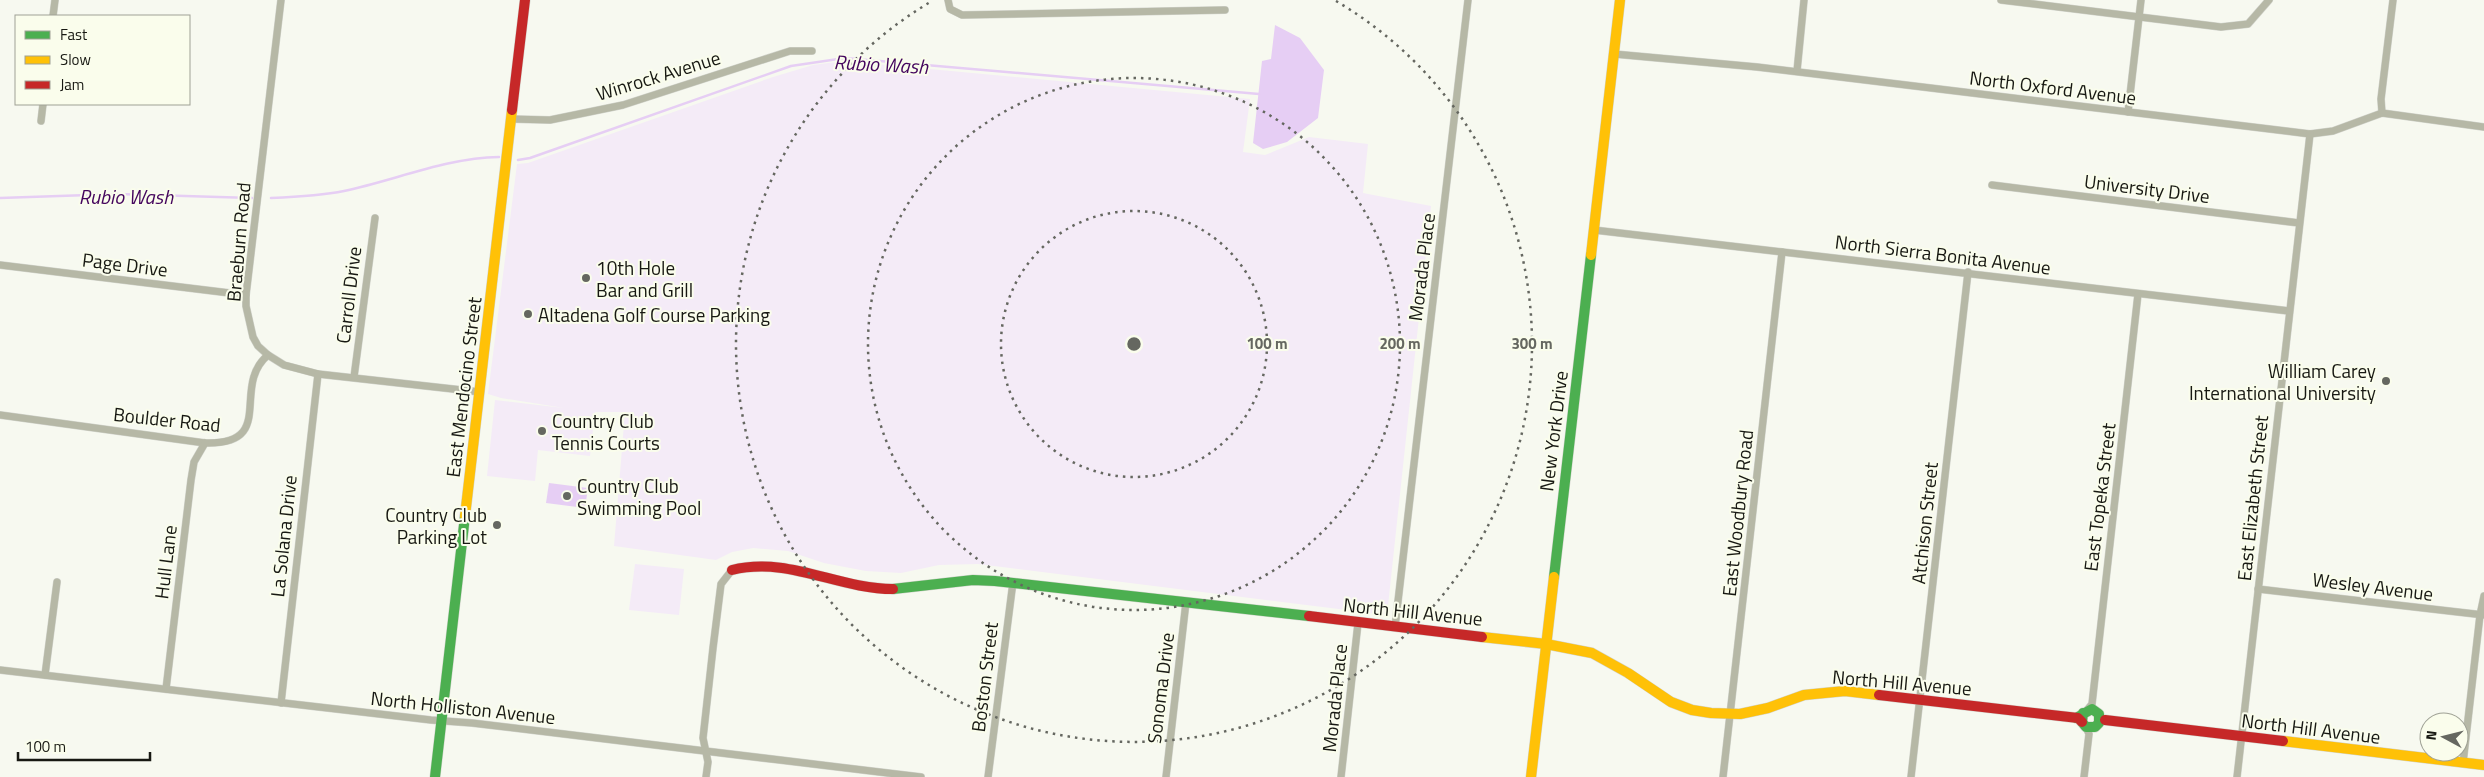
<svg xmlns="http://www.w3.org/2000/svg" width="2484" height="777" font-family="'Titillium Web',sans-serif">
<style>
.green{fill:#f4ebf7}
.water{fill:#e6cef4}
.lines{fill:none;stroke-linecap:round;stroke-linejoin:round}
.stream{stroke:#e6cef4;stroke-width:2.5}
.street-casing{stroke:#d2d4cd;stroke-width:8}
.fast-casing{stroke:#d2d4cd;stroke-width:11}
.slow-casing{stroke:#d2d4cd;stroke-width:11}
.jam-casing{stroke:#d2d4cd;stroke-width:11}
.street{stroke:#b6b8a6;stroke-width:7}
.fast{stroke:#4caf50;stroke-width:10}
.slow{stroke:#ffc107;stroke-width:10}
.jam{stroke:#c62828;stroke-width:10}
.ring{fill:none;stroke:#656760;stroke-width:2.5;stroke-dasharray:2.5 5}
.poi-dot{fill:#656760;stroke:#fafdec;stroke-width:2}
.labels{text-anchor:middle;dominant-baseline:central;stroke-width:4;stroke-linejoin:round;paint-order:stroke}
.street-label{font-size:19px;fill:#171812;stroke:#fafdec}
.poi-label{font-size:19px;fill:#171812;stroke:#fafdec;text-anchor:start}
.water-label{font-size:20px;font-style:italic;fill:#44055e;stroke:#fafdec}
.centre{fill:#656760;stroke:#fafdec;stroke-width:2.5}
.ring-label{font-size:15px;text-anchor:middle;font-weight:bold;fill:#656760;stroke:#fafdec;stroke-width:4;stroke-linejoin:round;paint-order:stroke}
</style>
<rect width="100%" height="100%" fill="#f7f9f0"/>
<g class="green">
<polygon points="844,61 1250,99 1243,152 1265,155 1309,137 1368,144 1363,193 1431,206 1387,615 978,564 939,565 901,573 866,571 824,563 788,551 753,548 732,552 716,560 614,546 625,412 595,412 590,456 538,450 535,481 487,476 495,400 564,408 501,398 488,394 517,164 528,163 773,77 813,65"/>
<polygon points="635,564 684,569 679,615 629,610"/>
</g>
<g class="water">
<polygon points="1275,25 1300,38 1324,70 1318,118 1287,142 1263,149 1253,143 1262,61 1271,59"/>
<polygon points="549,483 588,488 585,508 546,503"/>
</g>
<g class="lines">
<g class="stream">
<polyline points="518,160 530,158 791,66 845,58 1259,94"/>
<polyline points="0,198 118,194 252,198"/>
<path d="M271 198C296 197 320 196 344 191 396 180 446 158 499 157"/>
</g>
<g class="street-casing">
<g id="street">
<polyline points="281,0 246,295 246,306 253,337 258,346 268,355 284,365 318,374 480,392"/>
<polyline points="948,0 950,9 962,15 1225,10"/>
<polyline points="2001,0 2221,27 2248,24 2269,0"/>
<polyline points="53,16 55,0"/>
<polyline points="1614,54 1757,67 2310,134 2333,131 2382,113 2484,127"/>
<polyline points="1797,71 1804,0"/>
<polyline points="2128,112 2141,0"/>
<polyline points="2382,113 2381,99 2393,0"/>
<polyline points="511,119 550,120 623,105 790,51 812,51"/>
<polyline points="41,121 43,104"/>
<polyline points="1992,185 2299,223"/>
<polyline points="1594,230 2289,311"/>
<polyline points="0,265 246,295"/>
<polyline points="354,377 375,218"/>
<path d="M0 415 205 443C278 445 230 387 268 355"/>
<polyline points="2258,589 2484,615"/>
<polyline points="1395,627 1468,0"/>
<polyline points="0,670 431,720 472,723 921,777"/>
<polyline points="45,675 57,582"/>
<polyline points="166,689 191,480 194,462 205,443"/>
<polyline points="281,703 318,374"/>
<polyline points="2087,710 2092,704 2138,294"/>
<polyline points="2463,763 2480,615 2484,596"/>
<polyline points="706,777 708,762 703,738 713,648 721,584 732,570"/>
<polyline points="988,777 1013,582"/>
<polyline points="1166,777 1186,602"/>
<polyline points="1341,777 1358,623"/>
<polyline points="1723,777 1782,252"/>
<polyline points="1911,777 1968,272"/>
<polyline points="2084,777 2089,734 2086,727"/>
<polyline points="2237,777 2310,134"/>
</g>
</g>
<g class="fast-casing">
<g id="fast">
<polyline points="1554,577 1591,255"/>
<polyline points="893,589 973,580 995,581 1309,616"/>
<polyline points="2076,718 2092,709 2099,714 2099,723 2095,727 2086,727 2082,722 2083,713"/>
<polyline points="435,777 465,516"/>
</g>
</g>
<g class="slow-casing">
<g id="slow">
<polyline points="1591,255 1620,0"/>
<polyline points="465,516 512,110"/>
<polyline points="1482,637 1546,644 1592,653 1628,673 1671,702 1692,710 1711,713 1740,714 1768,708 1804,695 1845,691 1879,695"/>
<polyline points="2283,741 2484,765"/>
<polyline points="1531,777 1554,577"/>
</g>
</g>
<g class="jam-casing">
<g id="jam">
<polyline points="512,110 525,0"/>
<path d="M732 570C788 556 838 589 893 589"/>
<polyline points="1309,616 1482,637"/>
<polyline points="1879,695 2078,718 2082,722"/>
<polyline points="2105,720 2283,741"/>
</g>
</g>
<use href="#street" class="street"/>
<use href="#fast" class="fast"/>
<use href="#slow" class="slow"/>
<use href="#jam" class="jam"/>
</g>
<g class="ring">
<circle cx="1134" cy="344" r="133"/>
<circle cx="1134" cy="344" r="266"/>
<path d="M1336 1A398 398 0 1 1 932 1"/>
</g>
<g class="poi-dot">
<circle cx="586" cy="278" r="5"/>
<circle cx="528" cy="314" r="5"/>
<circle cx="2386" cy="381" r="5"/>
<circle cx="542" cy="431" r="5"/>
<circle cx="567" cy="496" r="5"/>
<circle cx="497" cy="525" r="5"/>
</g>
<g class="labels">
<g class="street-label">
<text transform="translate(658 75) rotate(-17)">Winrock Avenue</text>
<text transform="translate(2053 87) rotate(7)">North Oxford Avenue</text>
<text transform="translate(2147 188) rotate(7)">University Drive</text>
<text transform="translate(238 242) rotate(-85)">Braeburn Road</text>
<text transform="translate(1943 254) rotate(7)">North Sierra Bonita Avenue</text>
<text transform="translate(125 264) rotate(7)">Page Drive</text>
<text transform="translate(1421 267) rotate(-83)">Morada Place</text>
<text transform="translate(348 295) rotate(-83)">Carroll Drive</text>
<text transform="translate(463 387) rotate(-83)">East Mendocino Street</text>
<text transform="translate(167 419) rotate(6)">Boulder Road</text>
<text transform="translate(1553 431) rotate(-83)">New York Drive</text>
<text transform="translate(2099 497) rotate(-83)">East Topeka Street</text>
<text transform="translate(2252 498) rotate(-84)">East Elizabeth Street</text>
<text transform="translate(1737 513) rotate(-84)">East Woodbury Road</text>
<text transform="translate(1924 523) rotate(-84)">Atchison Street</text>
<text transform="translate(283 536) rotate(-84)">La Solana Drive</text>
<text transform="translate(165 562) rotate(-83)">Hull Lane</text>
<text transform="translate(2373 586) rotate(7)">Wesley Avenue</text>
<text transform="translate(1413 611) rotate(6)">North Hill Avenue</text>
<text transform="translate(984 677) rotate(-83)">Boston Street</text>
<text transform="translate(1902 682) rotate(5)">North Hill Avenue</text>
<text transform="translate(1160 688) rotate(-83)">Sonoma Drive</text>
<text transform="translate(1334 698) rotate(-84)">Morada Place</text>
<text transform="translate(463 707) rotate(6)">North Holliston Avenue</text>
<text transform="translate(2311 728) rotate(7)">North Hill Avenue</text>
</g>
<g class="poi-label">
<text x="596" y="267">10th Hole<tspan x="596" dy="22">Bar and Grill</tspan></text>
<text x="538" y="314">Altadena Golf Course Parking</text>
<text x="2376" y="370" text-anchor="end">William Carey<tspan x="2376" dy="22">International University</tspan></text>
<text x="552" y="420">Country Club<tspan x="552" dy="22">Tennis Courts</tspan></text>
<text x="577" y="485">Country Club<tspan x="577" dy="22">Swimming Pool</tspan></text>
<text x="487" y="514" text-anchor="end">Country Club<tspan x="487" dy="22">Parking Lot</tspan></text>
</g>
<g class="water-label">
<text transform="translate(881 64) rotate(3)">Rubio Wash</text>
<text x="126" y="196">Rubio Wash</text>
</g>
</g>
<circle cx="1134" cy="344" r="8" class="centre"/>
<g class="ring-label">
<text x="1267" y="349">100 m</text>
<text x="1400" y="349">200 m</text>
<text x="1532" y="349">300 m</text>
</g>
<rect x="15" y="15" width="175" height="90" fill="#fafdec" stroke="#9fa195"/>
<rect x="25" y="31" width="25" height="8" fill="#4caf50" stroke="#9fa195"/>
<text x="60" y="40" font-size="15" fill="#171812">Fast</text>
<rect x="25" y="56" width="25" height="8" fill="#ffc107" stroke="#9fa195"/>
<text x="60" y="65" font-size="15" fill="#171812">Slow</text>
<rect x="25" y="81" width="25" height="8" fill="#c62828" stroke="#9fa195"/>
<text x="60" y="90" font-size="15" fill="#171812">Jam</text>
<g transform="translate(2444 737) rotate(277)"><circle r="24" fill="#fafdec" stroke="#9fa195"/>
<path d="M0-4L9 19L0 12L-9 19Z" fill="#656760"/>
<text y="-8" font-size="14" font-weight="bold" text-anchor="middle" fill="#171812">N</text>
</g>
<path d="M18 752v8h132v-8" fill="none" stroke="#171812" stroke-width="2.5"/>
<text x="25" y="752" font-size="15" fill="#171812" stroke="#fafdec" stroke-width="4" paint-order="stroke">100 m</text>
</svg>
